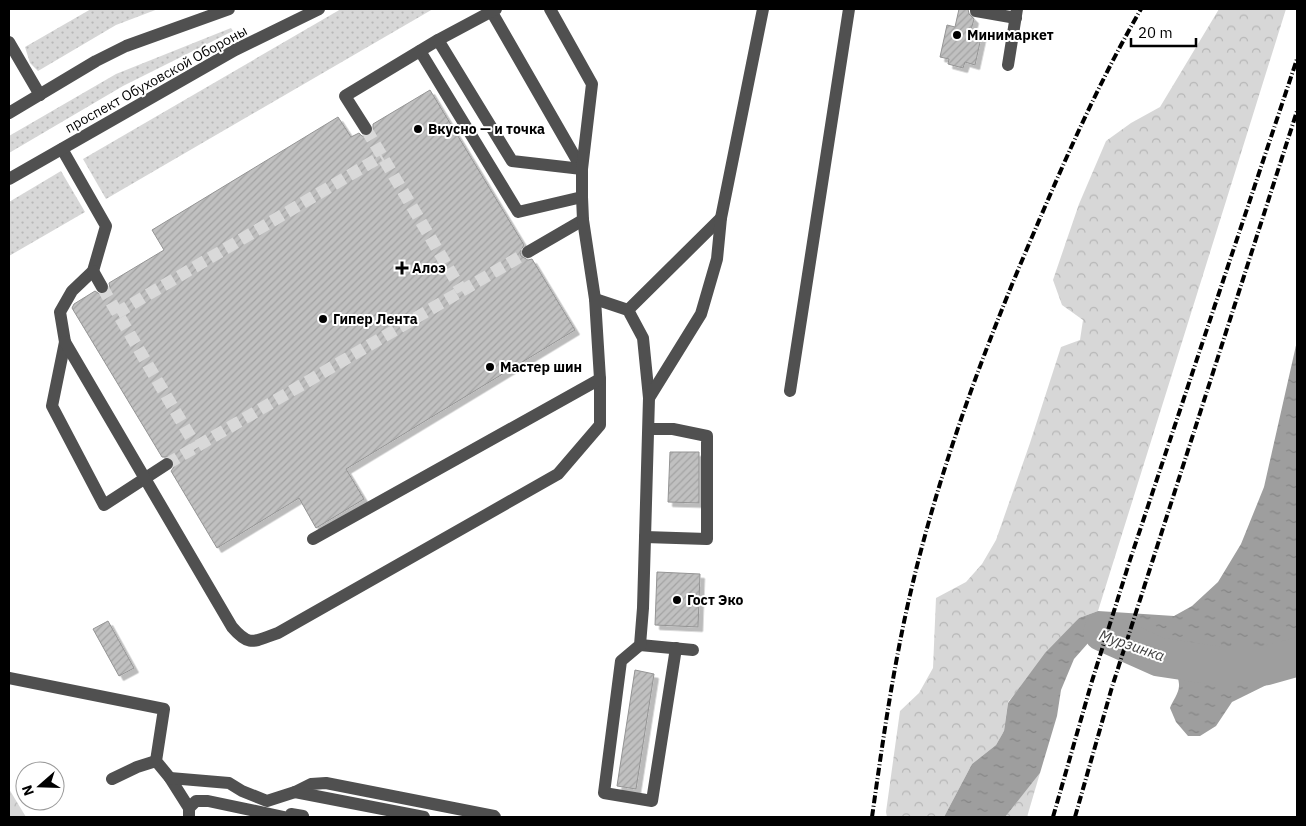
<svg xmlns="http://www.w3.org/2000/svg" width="1306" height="826" font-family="'IBM Plex Sans',sans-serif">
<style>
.grass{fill:url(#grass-dots)}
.forest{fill:url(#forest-crowns)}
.water{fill:url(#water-ripples)}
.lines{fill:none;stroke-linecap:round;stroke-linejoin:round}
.river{stroke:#9e9e9e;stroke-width:39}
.building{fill:url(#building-hatch);stroke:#949494;filter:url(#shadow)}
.minor-tunnel{stroke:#d9d9d9;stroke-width:12;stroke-dasharray:12 6;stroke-linecap:butt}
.minor{stroke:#505050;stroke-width:12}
.rail{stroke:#000;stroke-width:4;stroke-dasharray:8 2.5 1 2.5;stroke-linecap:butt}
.poi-dot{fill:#000;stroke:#fff;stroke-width:2}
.labels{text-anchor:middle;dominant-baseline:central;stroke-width:4;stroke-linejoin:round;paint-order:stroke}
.poi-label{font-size:14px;font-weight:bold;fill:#000;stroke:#fff;text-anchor:start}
.street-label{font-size:14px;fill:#000;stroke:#fff}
.water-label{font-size:15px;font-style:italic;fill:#3f3f3f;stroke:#fff}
</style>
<defs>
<pattern id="grass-dots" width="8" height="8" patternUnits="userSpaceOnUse" patternTransform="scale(1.25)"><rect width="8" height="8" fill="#d7d7d7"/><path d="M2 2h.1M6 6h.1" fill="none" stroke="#b7b7b7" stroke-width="1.8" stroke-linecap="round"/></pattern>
<pattern id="forest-crowns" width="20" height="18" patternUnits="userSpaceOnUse" patternTransform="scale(1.25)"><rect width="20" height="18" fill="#d7d7d7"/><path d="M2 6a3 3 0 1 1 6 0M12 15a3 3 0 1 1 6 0" fill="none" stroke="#b7b7b7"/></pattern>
<pattern id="water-ripples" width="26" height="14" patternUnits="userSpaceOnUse" patternTransform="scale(1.25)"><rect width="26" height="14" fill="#9e9e9e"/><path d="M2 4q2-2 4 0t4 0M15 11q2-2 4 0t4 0" fill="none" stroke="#868686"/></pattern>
<pattern id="building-hatch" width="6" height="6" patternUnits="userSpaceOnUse" patternTransform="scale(1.25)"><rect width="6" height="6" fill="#c0c0c0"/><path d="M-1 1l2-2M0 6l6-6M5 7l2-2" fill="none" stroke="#a3a3a3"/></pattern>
<filter id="shadow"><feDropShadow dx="4.5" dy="4.5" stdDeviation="0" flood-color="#0004"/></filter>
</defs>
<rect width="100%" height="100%" fill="#fff"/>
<g class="grass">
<polygon points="91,9 158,9 116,25 38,71 30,63 25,47"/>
<polygon points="341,9 433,9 106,199 83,159"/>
<polygon points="231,28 233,31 123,86 9,153 9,136 116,74"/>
<polygon points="61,171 85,212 9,256 9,202"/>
</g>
<g class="forest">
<polygon points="1219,9 1286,9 1098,611 1079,618 1008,702 1004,731 996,745 972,764 944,817 887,817 886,812 900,711 919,693 933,668 936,598 966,582 982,564 996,540 1030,443 1061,347 1080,340 1083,320 1062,305 1053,280 1079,204 1106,141 1131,123 1160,107"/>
<polygon points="1040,773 1027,817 1005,817 1007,814"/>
<polygon points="9,789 26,817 9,817"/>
</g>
<path class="water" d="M1297 341V670L1232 702 1216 726 1200 736H1188L1176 722 1170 708C1172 702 1179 693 1179 686 1181 654 1121 643 1098 637L1089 642 1074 659 1061 690 1057 716 1040 773 1005 817H944L972 764 996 745 1004 731 1008 703 1045 653 1079 618 1098 611 1174 616 1192 606 1218 582 1241 544 1264 487Z"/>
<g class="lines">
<polyline class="river" points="1103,632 1159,657 1219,666 1265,666 1297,657"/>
</g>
<g class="building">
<polygon points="959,9 968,9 969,14 974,19 971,30 982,33 975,65 965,62 963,68 948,64 949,59 940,57 947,25 955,27"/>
<polygon points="430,90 524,245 520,252 521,256 528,260 532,259 575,330 346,469 364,499 316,528 299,498 217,548 171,471 174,467 174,460 170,457 162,457 72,308 74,304 95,291 101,295 106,294 110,288 109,283 164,250 152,230 338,117 351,137 359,133 362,136 367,137 373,132 373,124"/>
<polygon points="670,452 699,452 699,503 668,502"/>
<polygon points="657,572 700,574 698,627 655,625"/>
<polygon points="108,621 134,668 119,676 93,629"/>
<polygon points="635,670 654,674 636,789 617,786"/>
</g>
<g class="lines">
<g class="minor-tunnel">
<polyline points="366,129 462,291"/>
<polyline points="102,287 197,448"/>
<polyline points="117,313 382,156"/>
<polyline points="167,464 528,252"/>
</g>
<g class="minor">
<polyline points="490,9 582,169"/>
<polyline points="976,11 1016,18"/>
<polyline points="438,40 512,161 582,169"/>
<polyline points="9,42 40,95"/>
<polyline points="420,51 518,212 582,197"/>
<polyline points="1008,65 1017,9"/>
<polyline points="9,113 96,61 126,46 229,9"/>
<polyline points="366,129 345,96 438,40 496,9"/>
<polyline points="62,149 106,226 93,271 72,291 60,312 65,342 52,406 104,505 167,464"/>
<polyline points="9,179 235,50 319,9"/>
<polyline points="528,252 583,220"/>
<polyline points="93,271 102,287"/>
<polyline points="595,299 628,310 643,338 649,398"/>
<polyline points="628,310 721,218"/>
<path d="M65 342 232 627C250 648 254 641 278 633L558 474 600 425V379L595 299 583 220 582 197V169L592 84 550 9"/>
<polyline points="790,391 849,9"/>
<polyline points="645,537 707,539 707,436 673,429 649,429"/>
<polyline points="313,539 600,379"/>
<polyline points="640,645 693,650"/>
<polyline points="676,648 652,801 604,793 621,661 640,645 643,608 649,398 701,314 717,259 721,218 763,9"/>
<polyline points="9,678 164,709 156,761 170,778 189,808 189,817"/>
<polyline points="170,778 229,783 242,791 267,801 295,792 311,784 326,783 494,816 495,817"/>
<polyline points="112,779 137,767 156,761"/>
<polyline points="295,792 424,817"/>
<polyline points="189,808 196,801 208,801 284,817"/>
<polyline points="291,817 291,814 303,816"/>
</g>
<g class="rail">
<path d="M872 817C880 761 888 703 899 647 926 505 978 362 1035 230 1067 155 1100 80 1141 9"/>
<polyline points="1053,817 1092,681 1130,560 1297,59"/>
<polyline points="1075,817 1112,687 1297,111"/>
</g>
</g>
<g class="poi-dot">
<circle cx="957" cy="35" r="5"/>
<circle cx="418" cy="129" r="5"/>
<path d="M399.5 260.5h5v5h5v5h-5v5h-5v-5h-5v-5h5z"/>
<circle cx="323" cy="319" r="5"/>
<circle cx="490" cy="367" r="5"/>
<circle cx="677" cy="600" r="5"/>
</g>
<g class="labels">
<g class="poi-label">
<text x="967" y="35">Минимаркет</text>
<text x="428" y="129">Вкусно — и точка</text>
<text x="412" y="268">Алоэ</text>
<text x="333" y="319">Гипер Лента</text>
<text x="500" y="367">Мастер шин</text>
<text x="687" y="600">Гост Эко</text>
</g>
<g class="street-label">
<text transform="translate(156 79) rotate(-29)">проспект Обуховской Обороны</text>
</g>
<g class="water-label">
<text transform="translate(1132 645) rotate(19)">Мурзинка</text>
</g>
</g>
<rect width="1306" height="826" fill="none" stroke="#000000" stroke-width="20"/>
<g transform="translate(40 786) rotate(250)"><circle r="24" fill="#ffffff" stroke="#999999"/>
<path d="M0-4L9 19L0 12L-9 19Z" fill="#000000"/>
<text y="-8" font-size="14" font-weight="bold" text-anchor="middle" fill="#000000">N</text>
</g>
<path d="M1131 38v8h65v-8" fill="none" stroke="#000000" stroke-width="2.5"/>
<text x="1138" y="38" font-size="15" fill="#000000" stroke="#ffffff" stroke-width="4" paint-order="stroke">20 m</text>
</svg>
